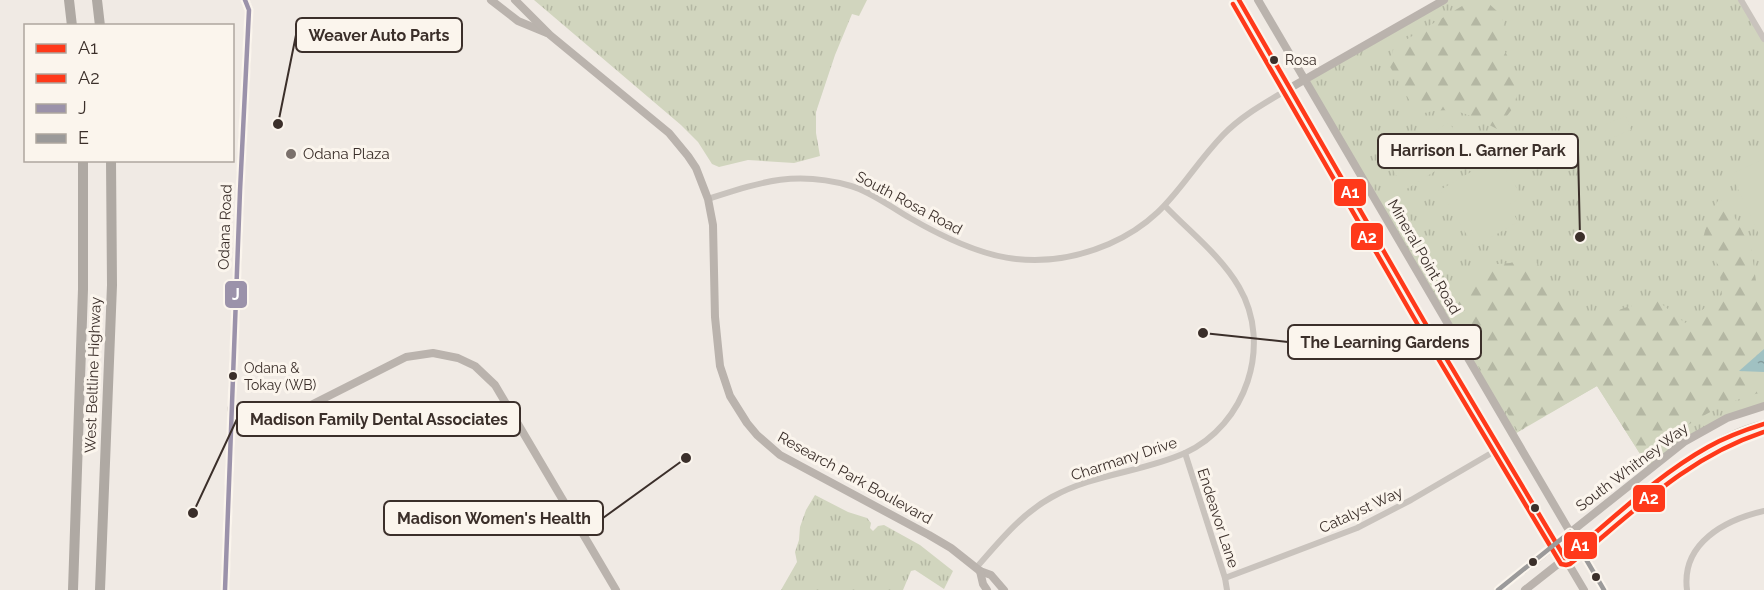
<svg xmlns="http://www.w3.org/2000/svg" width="1764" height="590" font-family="Raleway,sans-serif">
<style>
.grass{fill:url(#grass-tufts)}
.forest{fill:url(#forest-firs)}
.garden{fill:#d1d5be}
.water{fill:url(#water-ripples)}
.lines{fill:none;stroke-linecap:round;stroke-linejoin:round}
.street{stroke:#c9c3bd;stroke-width:6}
.secondary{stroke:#bab3ad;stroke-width:8}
.highway{stroke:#afa9a3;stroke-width:10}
.bus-1-casing{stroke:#fbf5ed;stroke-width:9}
.bus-2-casing{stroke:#fbf5ed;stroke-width:9}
.bus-3-casing{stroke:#fbf5ed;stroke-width:9}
.bus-4-casing{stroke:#fbf5ed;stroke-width:9}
.bus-1{stroke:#ff391a;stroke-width:4.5}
.bus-2{stroke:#ff391a;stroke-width:4.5}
.bus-3{stroke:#9b92aa;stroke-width:4.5}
.bus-4{stroke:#9b9a9a;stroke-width:4.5}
.bus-dot{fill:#3b2f2a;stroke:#fbf5ed;stroke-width:2}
.poi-dot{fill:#7a706b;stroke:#fbf5ed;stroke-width:2}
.labels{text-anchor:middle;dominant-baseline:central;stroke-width:6;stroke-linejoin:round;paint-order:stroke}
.bus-label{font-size:14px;fill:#3b2f2a;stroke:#fbf5ed;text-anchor:start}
.poi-label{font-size:15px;fill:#3b2f2a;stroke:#fbf5ed;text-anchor:start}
.street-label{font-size:15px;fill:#3b2f2a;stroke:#fbf5ed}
.leader{fill:none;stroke:#3b2f2a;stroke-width:2}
.callout-dot{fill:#3b2f2a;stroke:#fbf5ed;stroke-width:2}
.callout{fill:#fbf5ed;stroke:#3b2f2a;stroke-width:2}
.callout-label{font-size:16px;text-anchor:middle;font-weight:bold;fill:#3b2f2a}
.line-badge{stroke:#fbf5ed;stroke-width:2}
.badge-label{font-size:16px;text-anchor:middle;font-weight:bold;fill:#fff}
</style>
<defs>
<pattern id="grass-tufts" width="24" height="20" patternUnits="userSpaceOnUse" patternTransform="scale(1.5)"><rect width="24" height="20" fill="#d1d5be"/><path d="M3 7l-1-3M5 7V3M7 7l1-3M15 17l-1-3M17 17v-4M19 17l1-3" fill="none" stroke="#b4b7a3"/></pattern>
<pattern id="forest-firs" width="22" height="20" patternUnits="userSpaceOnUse" patternTransform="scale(1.5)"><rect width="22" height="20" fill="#d1d5be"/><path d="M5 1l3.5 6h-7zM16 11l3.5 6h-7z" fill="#b4b7a3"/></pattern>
<pattern id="water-ripples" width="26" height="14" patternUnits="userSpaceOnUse" patternTransform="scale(1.5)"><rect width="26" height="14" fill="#a0c1c2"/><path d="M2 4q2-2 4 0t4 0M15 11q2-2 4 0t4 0" fill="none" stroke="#849d9e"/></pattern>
</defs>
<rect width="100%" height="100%" fill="#f0eae4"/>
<g class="grass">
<polygon points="534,0 867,0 859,16 852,14 835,55 816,112 816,133 820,156 794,163 748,160 719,167 712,164 698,142 681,125"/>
<polygon points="1444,0 1741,0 1764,39 1764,406 1727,418 1649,468 1597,386 1513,435 1305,79"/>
<polygon points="815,495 848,512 867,518 871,523 870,528 873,531 878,526 884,525 920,545 953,571 944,589 915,570 911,571 903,590 781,590 797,562 795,552 799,540 800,527 806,510"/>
</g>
<g class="forest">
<path d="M1472 0H1485L1499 13 1508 31 1502 46 1521 81 1513 108 1497 129C1467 114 1453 104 1418 115L1389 65 1394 47Z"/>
<path d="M1719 199 1727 203 1751 248 1756 281H1764V349L1740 370 1764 372V392C1718 402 1680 429 1642 457L1597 386 1518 431 1437 297 1464 286 1486 265 1510 263 1531 257 1544 271 1572 317 1597 318 1627 307 1658 301 1685 323 1722 295 1719 266 1702 242 1709 216Z"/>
</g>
<g class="garden">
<polygon points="1626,116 1631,130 1609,139 1603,125"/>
<polygon points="1449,122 1467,151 1405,190 1387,160"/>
<polygon points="1498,156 1522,197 1509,205 1518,222 1474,247 1440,190"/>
<polygon points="1764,159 1764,245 1731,174"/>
</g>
<polygon class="water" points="1764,349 1764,372 1739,371"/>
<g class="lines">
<g class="street">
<polyline points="1741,0 1764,39"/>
<path d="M708 199C761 182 795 170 851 186 872 192 892 208 910 218 977 257 1034 276 1109 244 1169 218 1182 178 1223 135 1242 115 1267 102 1290 88"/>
<polyline points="1185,453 1225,578 1227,590"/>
<path d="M976 568C999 542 1021 514 1052 497 1093 474 1143 472 1185 453 1246 425 1273 345 1239 287 1221 256 1190 232 1166 207"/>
<polyline points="1225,578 1357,528 1411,500 1500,448"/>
<path d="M1687 590C1681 543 1725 520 1764 511"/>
</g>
<g class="secondary">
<polyline points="491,0 518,21 547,33"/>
<polyline points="515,0 550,35 669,133 688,156 696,168 708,199 713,225 715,317 720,366 730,396 747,423 757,435 780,455 929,535 951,548 980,571 991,575 1004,590"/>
<polyline points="1239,0 1424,321 1584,590"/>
<polyline points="1258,0 1604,590"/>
<polyline points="1290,88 1444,0"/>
<polyline points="231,409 268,412 301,410 406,357 433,353 458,358 475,366 495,385 616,590"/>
<polyline points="980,571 983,584 987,590"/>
<polyline points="225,590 240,191 249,10 245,0"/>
<polyline points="1498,590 1684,442 1727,418 1764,406"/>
<path d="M1525 590C1555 566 1585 543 1615 519 1660 481 1705 439 1764 424"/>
</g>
<g class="highway">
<polyline points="69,0 72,26"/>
<polyline points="97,0 100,26"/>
<polyline points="73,590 83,289 83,160"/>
<polyline points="100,590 112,285 111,160"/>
</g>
<g class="bus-1-casing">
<path id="bus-1" d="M1239 0 1424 321 1565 558C1612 520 1656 476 1708 447 1726 437 1745 430 1764 424"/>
</g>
<g class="bus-2-casing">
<path id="bus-2" d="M1233 4 1418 325 1561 564 1566 565 1570 564C1633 513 1685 458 1764 432"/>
</g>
<g class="bus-3-casing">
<polyline id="bus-3" points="225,590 240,191 249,10 245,0"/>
</g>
<g class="bus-4-casing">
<polyline id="bus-4" points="1498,590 1570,532 1604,590"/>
</g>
<use href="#bus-1" class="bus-1"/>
<use href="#bus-2" class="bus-2"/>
<use href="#bus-3" class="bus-3"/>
<use href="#bus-4" class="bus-4"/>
</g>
<g class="bus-dot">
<circle cx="1274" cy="60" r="5"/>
<circle cx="233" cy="376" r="5"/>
<circle cx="1535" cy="508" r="5"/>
<circle cx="1533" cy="562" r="5"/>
<circle cx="1596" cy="577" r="5"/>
</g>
<circle class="poi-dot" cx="291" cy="154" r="6"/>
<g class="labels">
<g class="bus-label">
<text x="1285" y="60">Rosa</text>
<text x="244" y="368">Odana &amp;<tspan x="244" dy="17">Tokay (WB)</tspan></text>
</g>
<g class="poi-label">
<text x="303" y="154">Odana Plaza</text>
</g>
<g class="street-label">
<text transform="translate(909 203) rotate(28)">South Rosa Road</text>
<text transform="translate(225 227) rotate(-88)">Odana Road</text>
<text transform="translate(1424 257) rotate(60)">Mineral Point Road</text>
<text transform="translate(93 375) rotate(-88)">West Beltline Highway</text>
<text transform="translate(1124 459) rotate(-18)">Charmany Drive</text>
<text transform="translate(1632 467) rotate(-37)">South Whitney Way</text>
<text transform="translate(855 478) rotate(29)">Research Park Boulevard</text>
<text transform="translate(1361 510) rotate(-25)">Catalyst Way</text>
<text transform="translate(1218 518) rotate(72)">Endeavor Lane</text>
</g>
</g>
<path class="leader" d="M278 124L296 35M1580 237L1578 151M1203 333L1288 342M193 513L237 419M686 458L603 518"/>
<g class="callout-dot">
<circle cx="278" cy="124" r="6"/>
<circle cx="1580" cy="237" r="6"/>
<circle cx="1203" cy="333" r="6"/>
<circle cx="193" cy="513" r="6"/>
<circle cx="686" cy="458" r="6"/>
</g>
<g class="callout">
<rect x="296" y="18" width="166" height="34" rx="6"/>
<rect x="1378" y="134" width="200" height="34" rx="6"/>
<rect x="1288" y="325" width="193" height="34" rx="6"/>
<rect x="237" y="402" width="283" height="34" rx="6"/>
<rect x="384" y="501" width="219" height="34" rx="6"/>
</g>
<g class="callout-label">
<text x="379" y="41">Weaver Auto Parts</text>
<text x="1478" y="156">Harrison L. Garner Park</text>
<text x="1385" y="348">The Learning Gardens</text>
<text x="379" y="425">Madison Family Dental Associates</text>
<text x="494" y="524">Madison Women's Health</text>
</g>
<g class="line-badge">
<rect x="1333" y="178" width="34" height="29" rx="6" fill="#ff391a"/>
<rect x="1350" y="222" width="34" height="29" rx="6" fill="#ff391a"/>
<rect x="224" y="280" width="24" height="29" rx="6" fill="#9b92aa"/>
<rect x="1632" y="484" width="34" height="29" rx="6" fill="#ff391a"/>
<rect x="1563" y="531" width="35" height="29" rx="6" fill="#ff391a"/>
</g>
<g class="badge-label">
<text x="1350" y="198">A1</text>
<text x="1367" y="243">A2</text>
<text x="236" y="300">J</text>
<text x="1649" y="504">A2</text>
<text x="1580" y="551">A1</text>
</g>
<rect x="24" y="24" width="210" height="138" fill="#fbf5ed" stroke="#aea69f" stroke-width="1.5"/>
<rect x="36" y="44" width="30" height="9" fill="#ff391a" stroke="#aea69f" stroke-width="1.5"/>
<text x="78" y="54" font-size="18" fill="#3b2f2a">A1</text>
<rect x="36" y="74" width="30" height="9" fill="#ff391a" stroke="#aea69f" stroke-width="1.5"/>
<text x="78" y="84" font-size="18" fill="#3b2f2a">A2</text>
<rect x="36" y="104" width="30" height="9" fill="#9b92aa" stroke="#aea69f" stroke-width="1.5"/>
<text x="78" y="114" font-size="18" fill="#3b2f2a">J</text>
<rect x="36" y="134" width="30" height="9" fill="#9b9a9a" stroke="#aea69f" stroke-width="1.5"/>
<text x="78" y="144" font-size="18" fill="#3b2f2a">E</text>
</svg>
